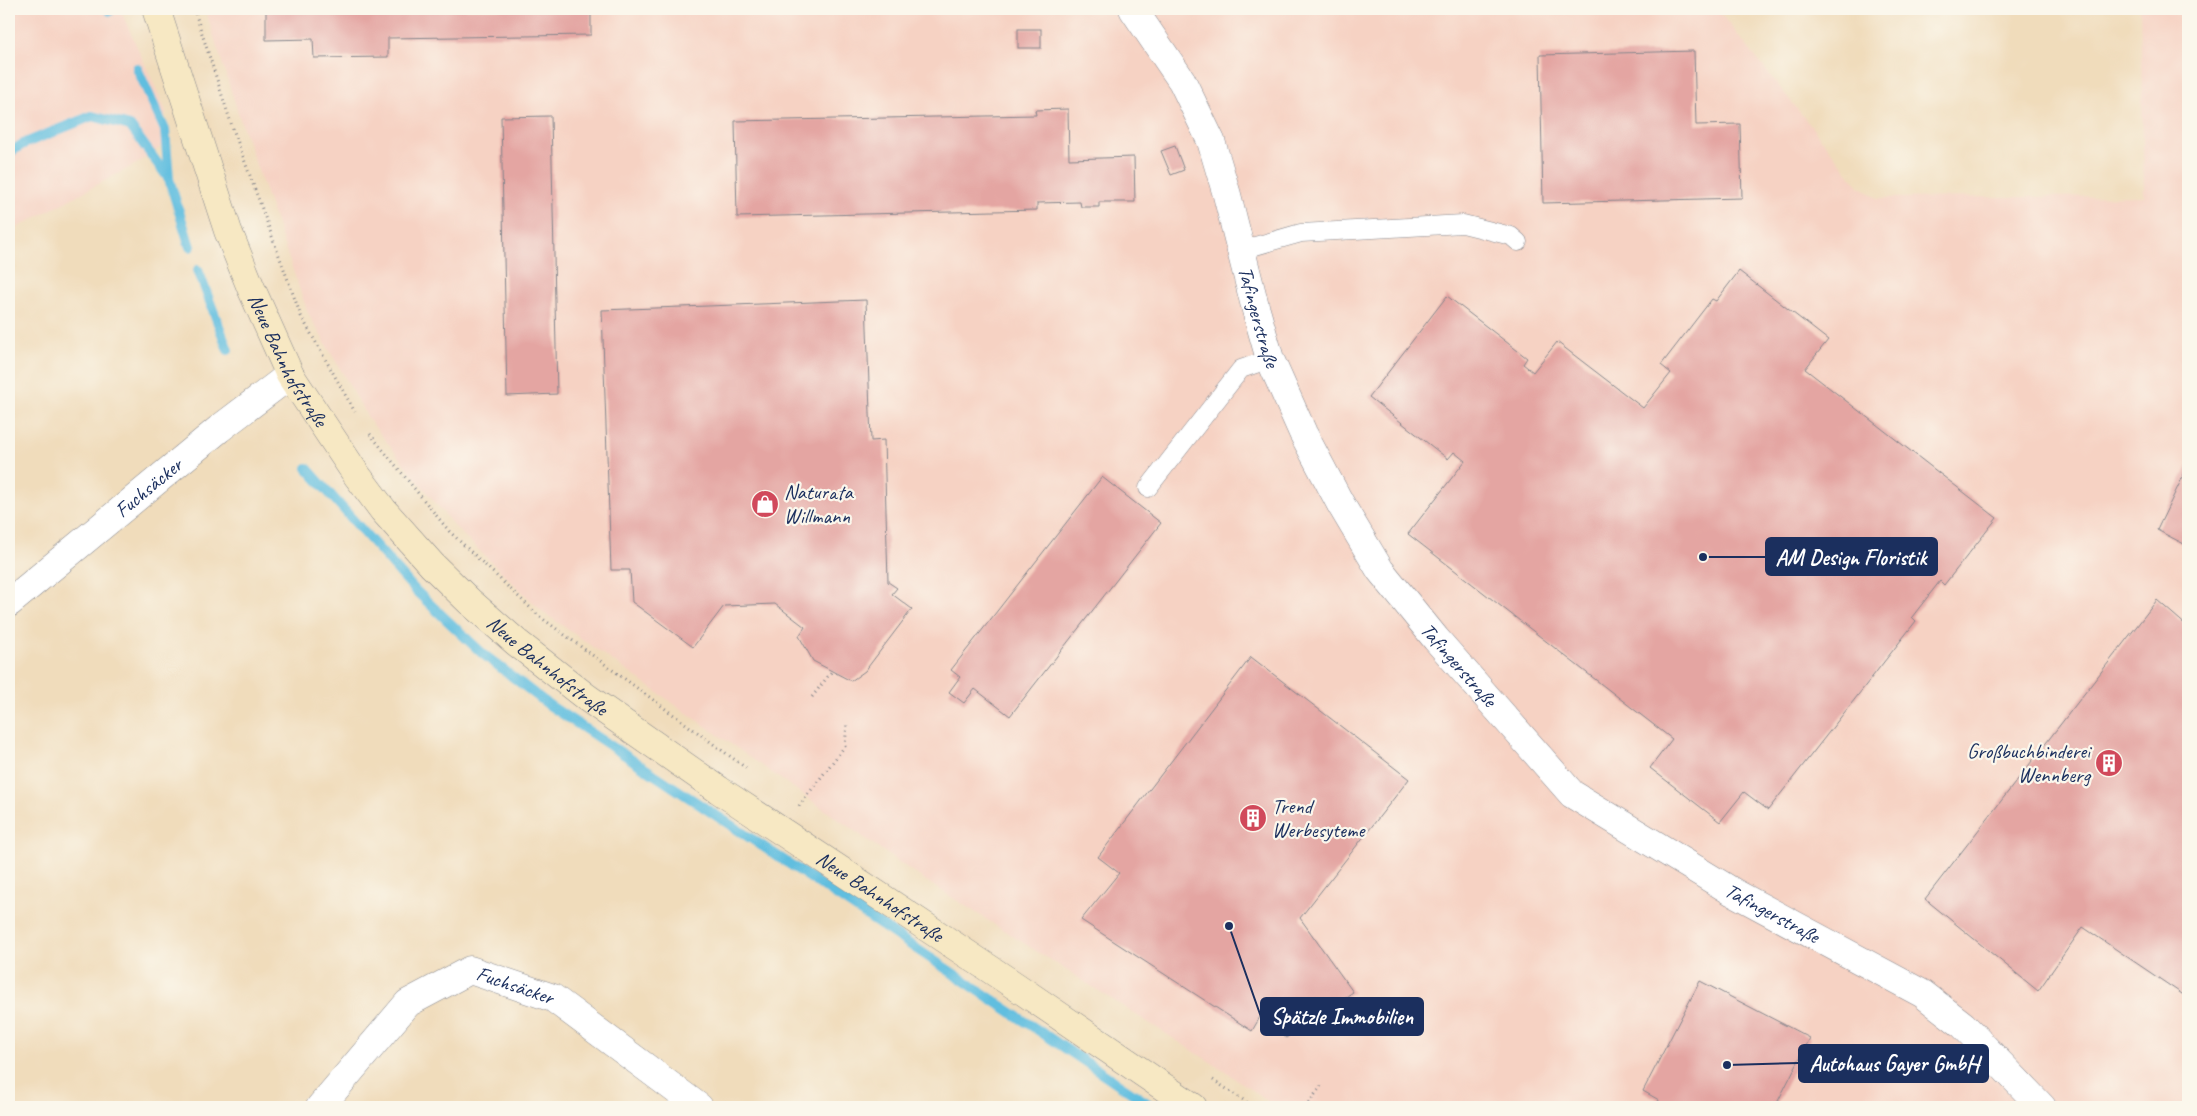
<svg xmlns="http://www.w3.org/2000/svg" width="2197" height="1116" font-family="Caveat,sans-serif">
<style>
.built{fill:#f6d2c3}
.lines{fill:none;stroke-linecap:round;stroke-linejoin:round}
.stream{stroke:#61bedf;stroke-width:10}
.building{fill:#e4a5a2}
.lane-casing{stroke:#86868c;stroke-width:19}
.street-casing{stroke:#86868c;stroke-width:29}
.secondary-casing{stroke:#86868c;stroke-width:29}
.path{stroke:#86868c;stroke-width:3;stroke-dasharray:1 4;stroke-linecap:butt}
.lane{stroke:#fff;stroke-width:18}
.street{stroke:#fff;stroke-width:28}
.secondary{stroke:#f7e8c3;stroke-width:28}
.labels{text-anchor:middle;dominant-baseline:central;stroke-width:4.5;stroke-linejoin:round;paint-order:stroke}
.street-label{font-size:21px;fill:#1b2f5e;stroke:#fbf7ec}
.poi-label{font-size:21px;fill:#1b2f5e;stroke:#fbf7ec;text-anchor:start}
.leader{fill:none;stroke:#1b2f5e;stroke-width:2}
.callout-dot{fill:#1b2f5e;stroke:#fbf7ec;stroke-width:2}
.callout{fill:#1b2f5e;stroke:#1b2f5e;stroke-width:2}
.callout-label{font-size:22px;text-anchor:middle;font-weight:bold;fill:#fff}
</style>
<rect width="100%" height="100%" fill="#fbf7ec"/>
<filter id="ink" filterUnits="userSpaceOnUse"><feTurbulence type="fractalNoise" baseFrequency=".02" numOctaves="2"/><feDisplacementMap in="SourceGraphic" scale="10" xChannelSelector="R" yChannelSelector="G"/><feConvolveMatrix kernelMatrix="1 2 1 2 8 2 1 2 1" color-interpolation-filters="sRGB"/></filter>
<filter id="wash" filterUnits="userSpaceOnUse"><feTurbulence type="fractalNoise" baseFrequency=".0096" numOctaves="4" result="noise"/><feDisplacementMap in="SourceGraphic" scale="20" xChannelSelector="R" yChannelSelector="G"/><feGaussianBlur stdDeviation="1.12" result="paint"/><feColorMatrix in="noise" values="0 0 0 0 0 0 0 0 0 0 0 0 0 0 0 0 0 1.4 0 .05"/><feComposite in="paint" operator="in"/></filter>
<g filter="url(#wash)">
<rect width="100%" height="100%" fill="#f0dcbb"/>
<g class="built">
<polygon points="9,9 120,9 166,111 161,147 138,163 9,232"/>
<polygon points="205,9 1717,9 1859,186 1877,198 2144,196 2140,9 2188,9 2188,1107 1276,1107 1226,1072 923,879 543,612 454,526 370,421 308,313 242,125"/>
</g>
<g class="lines">
<g class="stream">
<polyline points="108,9 110,11"/>
<polyline points="137,68 165,130 169,178"/>
<polyline points="9,153 23,144 92,116 130,126 169,179 190,247"/>
<polyline points="198,270 228,350"/>
<polyline points="307,468 416,591 483,654 549,705 776,855 1153,1107"/>
</g>
</g>
<g id="blocks">
<g class="building">
<polygon points="266,9 591,9 591,35 388,38 388,57 314,58 313,39 266,40"/>
<rect x="1018" y="29" width="23" height="19"/>
<polygon points="1694,51 1696,125 1740,124 1742,198 1543,203 1540,55"/>
<polygon points="9,81 14,90 9,93"/>
<polygon points="1068,109 1069,159 1134,157 1135,202 1099,202 1099,207 1081,207 1080,202 1037,203 1037,210 737,217 735,121 1036,115 1035,110"/>
<polygon points="551,116 557,394 507,396 501,117"/>
<polygon points="1175,146 1184,170 1171,175 1161,151"/>
<polygon points="1739,271 1828,340 1805,369 1997,518 1944,585 1940,581 1912,617 1916,621 1768,810 1744,792 1720,822 1650,768 1672,739 1408,534 1465,461 1454,452 1448,459 1369,397 1447,296 1527,358 1523,364 1533,372 1557,342 1643,408 1671,373 1661,365 1712,299 1716,301"/>
<polygon points="866,300 871,441 884,440 888,582 897,588 892,594 912,609 865,671 851,681 813,661 799,636 805,627 775,604 724,606 693,647 632,602 630,570 611,570 602,310"/>
<polygon points="2188,466 2188,546 2157,530"/>
<polygon points="1102,477 1161,523 1010,716 975,689 964,703 949,692 960,677 951,670"/>
<polygon points="2157,600 2188,627 2188,998 2083,927 2038,991 1925,899"/>
<polygon points="1251,657 1409,779 1300,918 1353,992 1286,1038 1260,1017 1252,1031 1081,920 1119,873 1098,857"/>
<polygon points="1700,981 1810,1038 1775,1107 1656,1107 1659,1100 1643,1091"/>
</g>
</g>
</g>
<g filter="url(#ink)">
<use href="#blocks" fill-opacity="0" stroke="#86868c" stroke-width="1"/>
<g class="lines">
<g class="lane-casing">
<g id="lane">
<polyline points="1241,250 1301,233 1463,224 1511,236 1518,242"/>
<polyline points="1148,488 1241,369 1270,359"/>
</g>
</g>
<g class="street-casing">
<g id="street">
<path id="s1" d="M1133 9 1182 81 1211 141 1227 195 1256 310 1270 359 1303 433 1340 503 1380 570 1436 639 1572 794 1733 892 1923 994 1963 1025 2042 1107"/>
<path id="s2" d="M9 603 219 429 290 375"/>
<path id="s3" d="M320 1107 408 1003 470 970 553 998 699 1107"/>
</g>
</g>
<g class="secondary-casing">
<g id="secondary">
<path id="s4" d="M156 9 228 231 251 288 290 375 356 474 383 510 432 565 469 601 516 642 586 697 719 790 1014 985 1193 1107"/>
</g>
</g>
<g class="path">
<polyline points="194,9 233,129 301,316 355,412"/>
<polyline points="370,434 449,531 539,616 746,768"/>
<polyline points="812,697 832,671"/>
<polyline points="799,806 845,746 847,723"/>
<polyline points="1213,1080 1254,1107"/>
<polyline points="1306,1107 1321,1086"/>
</g>
<use href="#lane" class="lane"/>
<use href="#street" class="street"/>
<use href="#secondary" class="secondary"/>
</g>
</g>
<defs>
<g id="shop-disc" transform="scale(1.4375)"><circle r="9.5" fill="#d1495b" stroke="#fbf7ec"/><path d="M-5-2.5h2.3a2.7 3.5 0 0 1 5.4 0H5L5.5 6h-11ZM-1.5-2.5h3a1.5 2.3 0 0 0-3 0Z" fill="#fff"/></g>
<g id="building-disc" transform="scale(1.4375)"><circle r="9.5" fill="#d1495b" stroke="#fbf7ec"/><path d="M-4-6H4V6H1V3H-1V6H-4ZM-2.5-4.3h1.7v1.8h-1.7ZM.8-4.3h1.7v1.8H.8ZM-2.5-1h1.7V.8h-1.7ZM.8-1h1.7V.8H.8Z" fill="#fff"/></g>
</defs>
<g fill-rule="evenodd">
<use href="#shop-disc" x="765" y="504"/>
<use href="#building-disc" x="2109" y="763"/>
<use href="#building-disc" x="1253" y="818"/>
</g>
<g class="labels">
<g class="street-label">
<text stroke="none"><textPath href="#s1" startOffset="336">Tafingerstraße</textPath></text>
<text stroke="none"><textPath href="#s4" startOffset="376">Neue Bahnhofstraße</textPath></text>
<text stroke="none"><textPath href="#s2" startOffset="181">Fuchsäcker</textPath></text>
<text stroke="none"><textPath href="#s1" startOffset="741">Tafingerstraße</textPath></text>
<text stroke="none"><textPath href="#s4" startOffset="781">Neue Bahnhofstraße</textPath></text>
<text stroke="none"><textPath href="#s4" startOffset="1186">Neue Bahnhofstraße</textPath></text>
<text stroke="none"><textPath href="#s1" startOffset="1146">Tafingerstraße</textPath></text>
<text stroke="none"><textPath href="#s3" startOffset="254">Fuchsäcker</textPath></text>
</g>
<g class="poi-label">
<text x="784" y="492">Naturata<tspan x="784" dy="24">Willmann</tspan></text>
<text x="2090" y="751" text-anchor="end">Großbuchbinderei<tspan x="2090" dy="24">Wennberg</tspan></text>
<text x="1272" y="806">Trend<tspan x="1272" dy="24">Werbesyteme</tspan></text>
</g>
</g>
<path class="leader" d="M1703 557L1766 557M1229 926L1261 1017M1727 1065L1799 1063"/>
<g class="callout-dot">
<circle cx="1703" cy="557" r="5"/>
<circle cx="1229" cy="926" r="5"/>
<circle cx="1727" cy="1065" r="5"/>
</g>
<g class="callout">
<rect x="1766" y="538" width="171" height="37" rx="5"/>
<rect x="1261" y="998" width="162" height="37" rx="5"/>
<rect x="1799" y="1045" width="189" height="37" rx="5"/>
</g>
<g class="callout-label">
<text x="1851" y="565">AM Design Floristik</text>
<text x="1342" y="1024">Spätzle Immobilien</text>
<text x="1894" y="1071">Autohaus Gayer GmbH</text>
</g>
<rect width="2197" height="1116" fill="none" stroke="#fbf7ec" stroke-width="30"/>
</svg>
